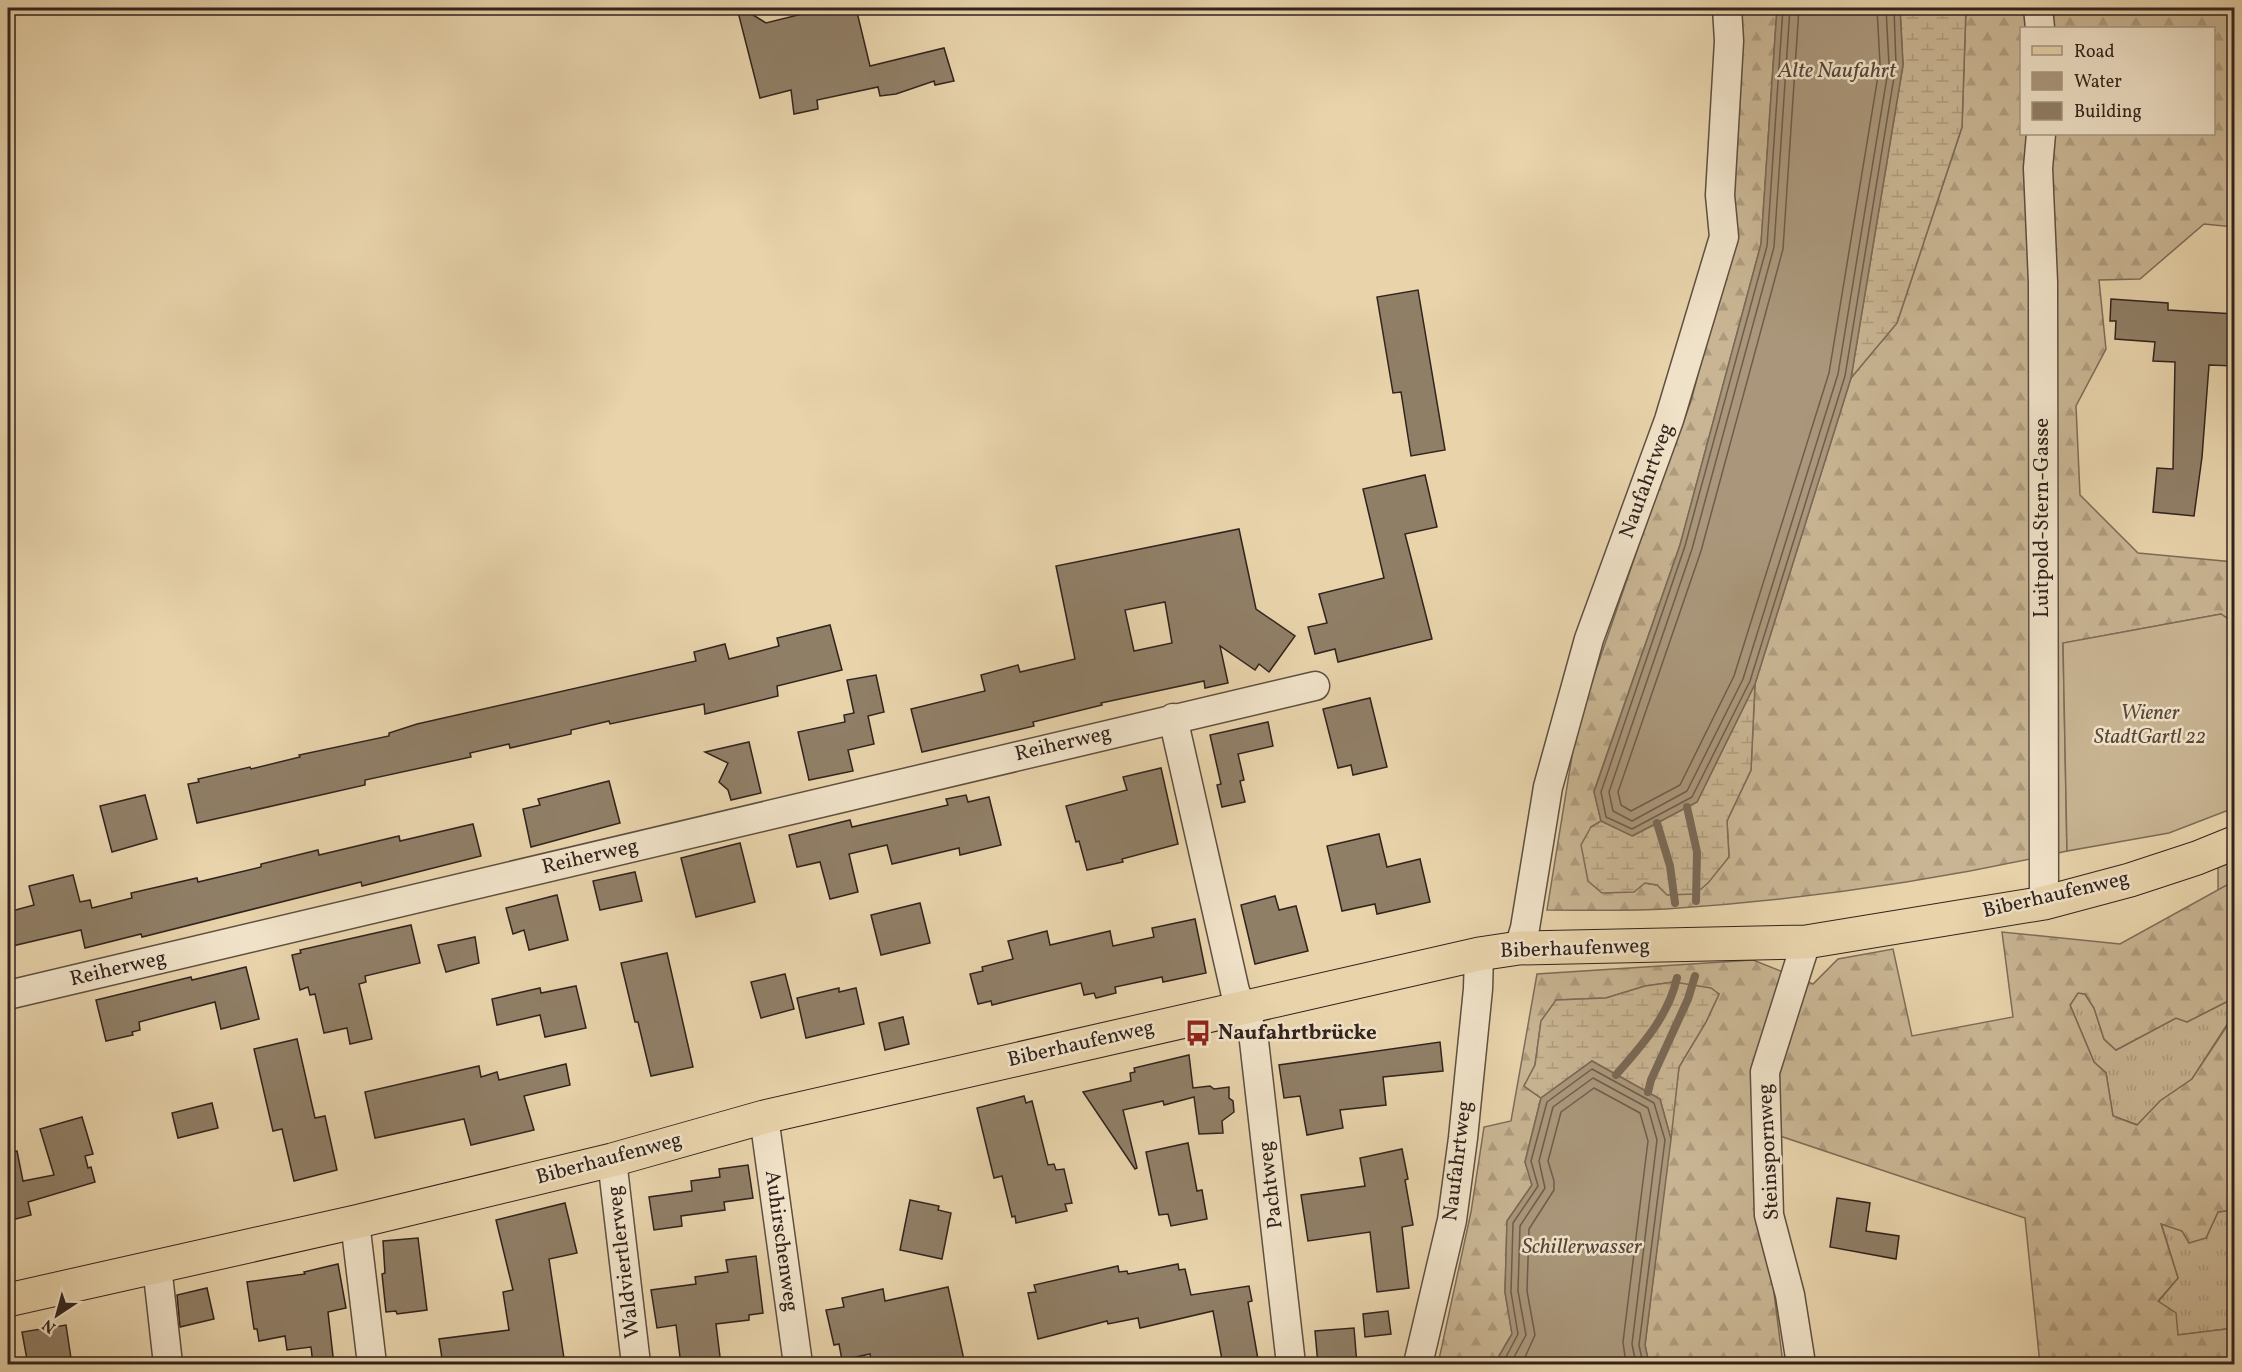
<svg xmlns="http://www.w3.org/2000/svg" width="2242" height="1372" font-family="Vollkorn,serif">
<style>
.grass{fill:url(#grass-tufts);stroke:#7d6c58;stroke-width:1.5}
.forest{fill:url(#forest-firs);stroke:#7d6c58;stroke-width:1.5;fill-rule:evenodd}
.wetland{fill:url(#wetland-marsh);stroke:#7d6c58;stroke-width:1.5}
.garden{fill:#c9b593;stroke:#7d6c58;stroke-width:1.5}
.water{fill:#aa977b;stroke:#7a6956;stroke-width:1.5}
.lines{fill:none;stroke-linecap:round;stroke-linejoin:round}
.shore{stroke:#6e5d4c;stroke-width:1.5}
.stream{stroke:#7a6956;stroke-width:8}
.building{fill:#907f67;stroke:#31231e;stroke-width:1.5;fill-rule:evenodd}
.minor-casing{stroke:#5f4f41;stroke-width:31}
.major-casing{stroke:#31231e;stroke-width:35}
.minor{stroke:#f0e2c8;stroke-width:28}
.major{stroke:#e8d3ab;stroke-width:33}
.labels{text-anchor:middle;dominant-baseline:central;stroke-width:5;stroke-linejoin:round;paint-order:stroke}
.street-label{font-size:21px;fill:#31231e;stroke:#f0e2c8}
.park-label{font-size:21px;font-style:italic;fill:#57483b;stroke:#f0e2c8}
.poi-label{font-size:21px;font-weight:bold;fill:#31231e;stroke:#f0e2c8;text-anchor:start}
.water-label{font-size:22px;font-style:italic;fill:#55463a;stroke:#f0e2c8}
</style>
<defs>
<pattern id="grass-tufts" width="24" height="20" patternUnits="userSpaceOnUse" patternTransform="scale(1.5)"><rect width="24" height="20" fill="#c9b593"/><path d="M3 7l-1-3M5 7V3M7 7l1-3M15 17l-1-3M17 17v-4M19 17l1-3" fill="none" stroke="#ad9b7e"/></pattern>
<pattern id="forest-firs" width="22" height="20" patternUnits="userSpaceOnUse" patternTransform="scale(1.5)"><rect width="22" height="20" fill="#c9b593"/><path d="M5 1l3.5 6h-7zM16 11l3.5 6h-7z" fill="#ad9b7e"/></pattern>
<pattern id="wetland-marsh" width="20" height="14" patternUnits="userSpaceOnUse" patternTransform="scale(1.5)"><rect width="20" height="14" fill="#c9b593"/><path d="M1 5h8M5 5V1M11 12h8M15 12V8" fill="none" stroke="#ad9b7e"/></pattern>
</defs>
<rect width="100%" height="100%" fill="#e8d3ab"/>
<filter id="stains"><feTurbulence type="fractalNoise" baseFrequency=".00333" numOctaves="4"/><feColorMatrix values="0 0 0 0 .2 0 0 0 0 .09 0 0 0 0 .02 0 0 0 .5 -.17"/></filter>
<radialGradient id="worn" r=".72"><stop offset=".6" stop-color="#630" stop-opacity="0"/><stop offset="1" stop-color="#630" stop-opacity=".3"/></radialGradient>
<g class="grass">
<polygon points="2234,861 2234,881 2218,891 2218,867"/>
<polygon points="2078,993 2085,994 2094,1008 2104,1039 2116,1050 2176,1018 2187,1022 2234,998 2234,1022 2228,1023 2192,1079 2160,1101 2138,1125 2113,1116 2106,1073 2094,1062 2070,1005"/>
<polygon points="2232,1210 2234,1215 2234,1328 2178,1335 2158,1302 2178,1278 2161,1223 2206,1238 2218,1212"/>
</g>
<g class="forest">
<path d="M1734 8H1777L1761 244 1680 545 1594 791 1601 821 1591 827 1645 883 1657 885 1729 857 1727 821 1751 770 1755 684 1851 378 1897 323 1962 127 1966 8H2234V227L2204 224 2140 279 2099 280 2106 349 2076 406 2080 495 2138 553 2234 562V623L2221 614 2063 643 2067 851C1935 881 1800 900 1666 909 1627 911 1587 910 1547 910L1577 725 1652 507 1691 401 1735 234 1728 202ZM2022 28H2214V134H2022Z"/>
<polygon points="2234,881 2234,998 2187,1022 2176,1018 2116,1050 2104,1039 2094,1008 2085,994 2078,993 2070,1005 2094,1062 2106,1073 2113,1116 2137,1125 2160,1101 2192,1079 2229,1023 2234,1022 2234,1215 2232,1210 2218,1212 2206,1238 2189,1243 2182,1231 2161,1224 2178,1278 2158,1301 2176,1313 2178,1335 2234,1328 2234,1364 2040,1364 2025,1218 1753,1127 1783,1364 1649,1364 1645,1345 1679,1067 1706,1022 1719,994 1674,982 1645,986 1606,998 1557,1000 1541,1021 1535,1065 1524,1086 1541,1098 1525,1162 1532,1185 1507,1221 1505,1292 1512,1334 1499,1356 1499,1364 1438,1364 1471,1212 1484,1127 1511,1121 1537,974 1753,960 1813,984 1838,959 1893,949 1912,1036 2013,1017 2002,932 2120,944"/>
</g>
<g class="wetland">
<polygon points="1900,8 1966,8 1962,127 1897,323 1851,378 1903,65"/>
<polygon points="1755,684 1751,770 1727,821 1729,857 1708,883 1695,894 1667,895 1657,885 1645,883 1634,892 1602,893 1588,881 1581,845 1591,827 1601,821 1633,836 1697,802"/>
<polygon points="1674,982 1711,988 1719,994 1706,1022 1679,1067 1671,1139 1660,1099 1592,1061 1541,1098 1524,1086 1535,1065 1541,1021 1556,1000 1606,998 1645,986"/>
</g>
<polygon class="garden" points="2221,614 2234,623 2234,808 2169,833 2067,851 2063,643"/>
<g class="water">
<polygon points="1777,8 1900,8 1903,65 1851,378 1755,684 1697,802 1632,836 1601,821 1594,792 1680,545 1761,244"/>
<polygon points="1592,1061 1660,1099 1671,1139 1645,1345 1649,1364 1499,1364 1499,1356 1512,1334 1505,1292 1507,1221 1532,1185 1525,1162 1541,1098"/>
</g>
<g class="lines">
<g class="shore">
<polyline points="1783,8 1767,246 1685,546 1601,792 1606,817 1632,829 1692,797 1750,681 1845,376 1896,65 1894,8"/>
<polyline points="1790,8 1774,247 1692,549 1609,792 1613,811 1632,821 1687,791 1743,679 1838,374 1889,65 1886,8"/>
<polyline points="1799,8 1783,249 1701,551 1618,792 1621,805 1631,811 1680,785 1734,676 1829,373 1880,64 1877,8"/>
<polyline points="1505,1364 1506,1357 1518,1334 1511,1292 1513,1223 1538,1186 1531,1161 1547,1102 1592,1069 1654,1103 1665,1140 1639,1345 1643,1364"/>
<polyline points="1513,1364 1513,1359 1526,1335 1518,1291 1520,1226 1545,1188 1539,1161 1553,1107 1593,1078 1648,1108 1657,1140 1632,1344 1636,1364"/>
<polyline points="1522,1364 1535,1335 1527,1291 1529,1229 1554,1190 1554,1181 1548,1161 1561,1112 1594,1088 1640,1113 1648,1141 1623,1342 1626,1364"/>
</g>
<g class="stream">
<polyline points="1687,807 1697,852 1696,901"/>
<polyline points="1657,823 1670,866 1675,903"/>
<path d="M1616 1075C1642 1045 1668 1017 1677 978"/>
<polyline points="1648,1092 1651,1080 1688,999 1695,976"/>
</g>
</g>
<g class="building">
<polygon points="737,8 742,8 766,23 806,13 804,8 856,8 870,66 944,48 954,81 935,85 934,81 896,94 880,96 878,87 817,100 818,109 794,114 791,90 760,98"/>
<polygon points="1418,290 1445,450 1411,456 1401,392 1393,393 1377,297"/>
<polygon points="2111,299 2168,303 2168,310 2235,314 2235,366 2209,365 2202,457 2194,516 2153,512 2157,468 2173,469 2175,362 2153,361 2155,342 2115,339 2116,321 2110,321"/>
<polygon points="1425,475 1437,527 1405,534 1432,639 1338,662 1335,649 1315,654 1308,627 1327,623 1319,594 1384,578 1363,489"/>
<path d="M1239 529 1256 609 1295 636 1269 672 1259 664 1255 670 1220 646 1228 683 1205 688 1204 681 1101 703 1102 705 1033 722 1034 726 922 752 911 709 985 691 981 675 1018 665 1020 672 1075 659 1056 566ZM1165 602 1172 643 1134 651 1125 610Z"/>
<polygon points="830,625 842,670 777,686 778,696 705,714 704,704 610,724 609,721 571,730 571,734 510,748 509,744 470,753 471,757 365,780 365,785 197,823 188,784 199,782 198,779 250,767 251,769 300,757 299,755 389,736 389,733 417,724 696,661 694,652 725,644 729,659 779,646 777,638"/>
<polygon points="876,675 884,712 868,716 874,744 848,750 853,771 809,780 798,732 845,722 844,715 854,713 847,680"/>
<polygon points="1370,698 1387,767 1353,775 1351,765 1338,768 1323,709"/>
<polygon points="1268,722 1273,746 1238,754 1244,780 1240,781 1245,802 1222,807 1217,785 1221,784 1210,735"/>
<polygon points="749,742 761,793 731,800 728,790 719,782 728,763 705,752"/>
<polygon points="1161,768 1178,844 1122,859 1123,862 1087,870 1079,841 1076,842 1066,806 1127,790 1123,777"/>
<polygon points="609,781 620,823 531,847 523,809 540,805 538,799"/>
<polygon points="145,795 157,839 112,852 100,806"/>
<polygon points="966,795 968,802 989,797 1001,845 960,855 959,848 892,864 887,845 849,854 858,892 830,899 820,862 797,867 789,835 850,820 852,827 948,805 946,799"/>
<polygon points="473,824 481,856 362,886 361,882 142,937 141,934 85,948 81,930 8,947 8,912 34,905 29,886 73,875 80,902 90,900 92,908 132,898 131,893 197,878 198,882 261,867 261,864 318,850 319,855 399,836 400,841"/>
<polygon points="1379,834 1387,867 1420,859 1430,902 1377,914 1375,904 1342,911 1327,846"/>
<polygon points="740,843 755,902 696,917 681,858"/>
<polygon points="635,872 642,901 600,910 593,881"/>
<polygon points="557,895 568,940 529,950 524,930 513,934 506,908"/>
<polygon points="1275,896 1279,910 1296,906 1308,951 1255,964 1241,905"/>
<polygon points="920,903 930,943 881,955 871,915"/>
<polygon points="1195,919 1206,973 1163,982 1162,977 1115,987 1116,993 1096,998 1094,993 1084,995 1081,983 992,1005 991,1001 978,1004 970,974 983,971 982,967 1013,959 1008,941 1047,931 1050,945 1110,931 1113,946 1154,937 1152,928"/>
<polygon points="411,925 420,963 365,976 366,982 359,984 372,1039 350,1044 347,1028 324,1033 315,994 310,995 308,987 300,990 292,955 301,953 300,950"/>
<polygon points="475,937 479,963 446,972 438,945"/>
<polygon points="667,953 693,1067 651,1076 638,1022 635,1022 621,963"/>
<polygon points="246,967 259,1019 221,1029 215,1002 139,1022 140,1030 132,1032 133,1035 106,1041 96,1000 191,977 192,980"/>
<polygon points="785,974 794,1009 761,1018 751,982"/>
<polygon points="576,986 586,1028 545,1037 540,1015 497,1025 492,999 540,988 541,993"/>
<polygon points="839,988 839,992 856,988 864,1024 806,1038 797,998"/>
<polygon points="903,1017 909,1044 885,1050 879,1023"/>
<polygon points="297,1039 315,1118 325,1116 337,1170 294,1181 282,1129 273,1131 254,1049"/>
<polygon points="1440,1042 1443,1071 1383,1077 1386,1105 1340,1110 1343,1128 1307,1135 1300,1096 1284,1098 1279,1065"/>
<polygon points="1189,1055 1193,1088 1210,1086 1214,1089 1229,1087 1229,1098 1233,1101 1234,1112 1222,1121 1223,1133 1199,1134 1194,1097 1164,1105 1163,1101 1123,1110 1137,1168 1135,1169 1083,1092 1131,1081 1130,1073 1135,1072 1134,1068"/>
<polygon points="566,1064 570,1085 524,1096 534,1130 471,1145 464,1119 375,1138 365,1092 479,1066 481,1077 497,1072 499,1080"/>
<polygon points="1024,1096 1026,1103 1032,1101 1048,1165 1054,1164 1056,1170 1064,1169 1072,1203 1065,1204 1067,1211 1016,1223 1015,1216 1012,1217 1002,1176 994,1178 977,1108"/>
<polygon points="212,1103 218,1128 178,1138 172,1113"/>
<polygon points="82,1117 93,1154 85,1156 88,1168 91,1167 95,1182 28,1202 31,1215 8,1221 8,1152 17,1151 23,1181 54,1175 40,1129"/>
<polygon points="1188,1143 1197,1191 1202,1190 1207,1219 1171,1226 1168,1214 1159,1215 1146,1152"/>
<polygon points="1402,1149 1408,1179 1405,1180 1413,1225 1402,1227 1409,1288 1377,1292 1370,1232 1308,1241 1301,1195 1365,1186 1360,1158"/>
<polygon points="748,1165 753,1198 724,1202 725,1210 681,1216 682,1226 654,1230 649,1197 692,1191 691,1181 720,1177 719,1169"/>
<polygon points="1837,1198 1870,1203 1866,1231 1899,1236 1896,1259 1830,1247"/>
<polygon points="910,1200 939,1206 938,1210 951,1213 942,1259 900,1250"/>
<polygon points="565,1203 577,1253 549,1259 565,1365 443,1365 439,1339 509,1330 503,1292 513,1290 496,1220"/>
<polygon points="418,1238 427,1310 397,1314 396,1311 386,1312 382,1274 385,1273 383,1241"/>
<polygon points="756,1256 763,1313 749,1315 749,1320 716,1324 721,1365 681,1365 676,1325 657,1328 651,1290 696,1284 695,1277 728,1272 726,1260"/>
<polygon points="338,1264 346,1308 328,1312 334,1365 313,1365 311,1347 287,1350 285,1336 259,1341 257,1329 254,1329 247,1282 305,1274 304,1272"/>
<polygon points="1178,1264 1179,1270 1185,1269 1191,1295 1249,1286 1252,1301 1248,1302 1259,1365 1223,1365 1213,1311 1140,1328 1138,1318 1108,1324 1107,1321 1038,1339 1028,1293 1036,1292 1034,1285 1118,1266 1119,1272 1127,1271 1128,1274"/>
<polygon points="948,1287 964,1360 944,1365 872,1365 870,1354 842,1360 839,1344 834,1345 826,1310 844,1307 842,1298 883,1289 885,1301"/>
<polygon points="207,1288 214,1319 180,1327 177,1295"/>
<polygon points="1388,1311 1391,1334 1365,1337 1363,1314"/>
<polygon points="66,1325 72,1365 28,1365 22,1332"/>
<polygon points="1354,1328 1357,1365 1318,1365 1315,1331"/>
</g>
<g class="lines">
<g class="minor-casing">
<g id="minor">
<polyline points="2038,8 2040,28"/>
<polyline points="2041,134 2038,168 2043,282 2044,903"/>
<polyline points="1173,718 1235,991 1252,1031 1254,1041 1291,1364"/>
<polyline points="1519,948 1525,928 1548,787 1589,639 1669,420 1724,237 1720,195 1729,41 1727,8"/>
<polyline points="8,995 1315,686"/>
<polyline points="764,1117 798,1364"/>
<polyline points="612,1160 636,1364"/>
<polyline points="355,1222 372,1364"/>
<polyline points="157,1266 168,1364"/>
<polyline points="1418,1364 1452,1220 1463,1138 1478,989 1479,954"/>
<polyline points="1801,1364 1790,1295 1769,1215 1765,1072 1806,942"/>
</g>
</g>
<g class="major-casing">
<polyline id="major" points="8,1300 355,1222 612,1160 764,1117 1479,954 1519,948 1806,942 2044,903 2130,880 2197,858 2234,843"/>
</g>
<use href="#minor" class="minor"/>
<use href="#major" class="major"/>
</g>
<defs>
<g id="bus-bare" transform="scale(2.07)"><path d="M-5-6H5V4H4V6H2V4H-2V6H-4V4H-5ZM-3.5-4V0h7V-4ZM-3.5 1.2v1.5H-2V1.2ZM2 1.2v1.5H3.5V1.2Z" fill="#8f2418" stroke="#f0e2c8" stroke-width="2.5" paint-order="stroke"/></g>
</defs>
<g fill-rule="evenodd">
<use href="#bus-bare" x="1198" y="1033"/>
</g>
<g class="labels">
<g class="street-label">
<text transform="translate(1647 481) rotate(-70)">Naufahrtweg</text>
<text transform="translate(2042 518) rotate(-90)">Luitpold-Stern-Gasse</text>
<text transform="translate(1063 744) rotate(-13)">Reiherweg</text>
<text transform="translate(590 857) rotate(-13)">Reiherweg</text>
<text transform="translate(2056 895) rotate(-13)">Biberhaufenweg</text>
<text transform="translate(1575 949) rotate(-2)">Biberhaufenweg</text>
<text transform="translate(118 969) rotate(-13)">Reiherweg</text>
<text transform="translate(1081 1044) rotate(-13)">Biberhaufenweg</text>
<text transform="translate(1769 1152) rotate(-93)">Steinspornweg</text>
<text transform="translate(609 1159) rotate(-15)">Biberhaufenweg</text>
<text transform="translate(1458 1161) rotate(-83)">Naufahrtweg</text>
<text transform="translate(1271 1185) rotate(-97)">Pachtweg</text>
<text transform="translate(781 1241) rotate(82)">Auhirschenweg</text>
<text transform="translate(624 1262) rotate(-97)">Waldviertlerweg</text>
</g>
<g class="park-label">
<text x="2150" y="713">Wiener<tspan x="2150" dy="24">StadtGartl 22</tspan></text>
</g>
<g class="poi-label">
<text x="1218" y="1033">Naufahrtbrücke</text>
</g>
<g class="water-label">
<text x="1837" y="71">Alte Naufahrt</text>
<text x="1582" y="1247">Schillerwasser</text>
</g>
</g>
<rect width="2242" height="1372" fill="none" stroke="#e8d3ab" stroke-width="30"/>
<rect x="9" y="9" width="2224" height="1354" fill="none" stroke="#31231e" stroke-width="3"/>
<rect x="15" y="15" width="2212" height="1342" fill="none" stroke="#31231e" stroke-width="1.5"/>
<rect x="2020" y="27" width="195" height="108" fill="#f0e2c8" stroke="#a49684" stroke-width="1.5"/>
<rect x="2032" y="46" width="30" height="9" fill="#e8d3ab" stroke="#a49684" stroke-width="1.5"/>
<text x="2074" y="57" font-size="18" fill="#31231e">Road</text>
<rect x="2032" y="72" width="30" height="18" fill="#aa977b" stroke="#a49684" stroke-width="1.5"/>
<text x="2074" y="87" font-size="18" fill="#31231e">Water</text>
<rect x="2032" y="102" width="30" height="18" fill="#907f67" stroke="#a49684" stroke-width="1.5"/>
<text x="2074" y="117" font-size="18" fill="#31231e">Building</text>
<g transform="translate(57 1315) rotate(216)" stroke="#f0e2c8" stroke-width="4.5" paint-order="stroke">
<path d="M0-4.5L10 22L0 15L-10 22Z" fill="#31231e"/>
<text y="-9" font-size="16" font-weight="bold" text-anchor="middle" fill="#31231e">N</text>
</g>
<rect width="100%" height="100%" filter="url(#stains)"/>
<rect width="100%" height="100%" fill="url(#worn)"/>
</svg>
